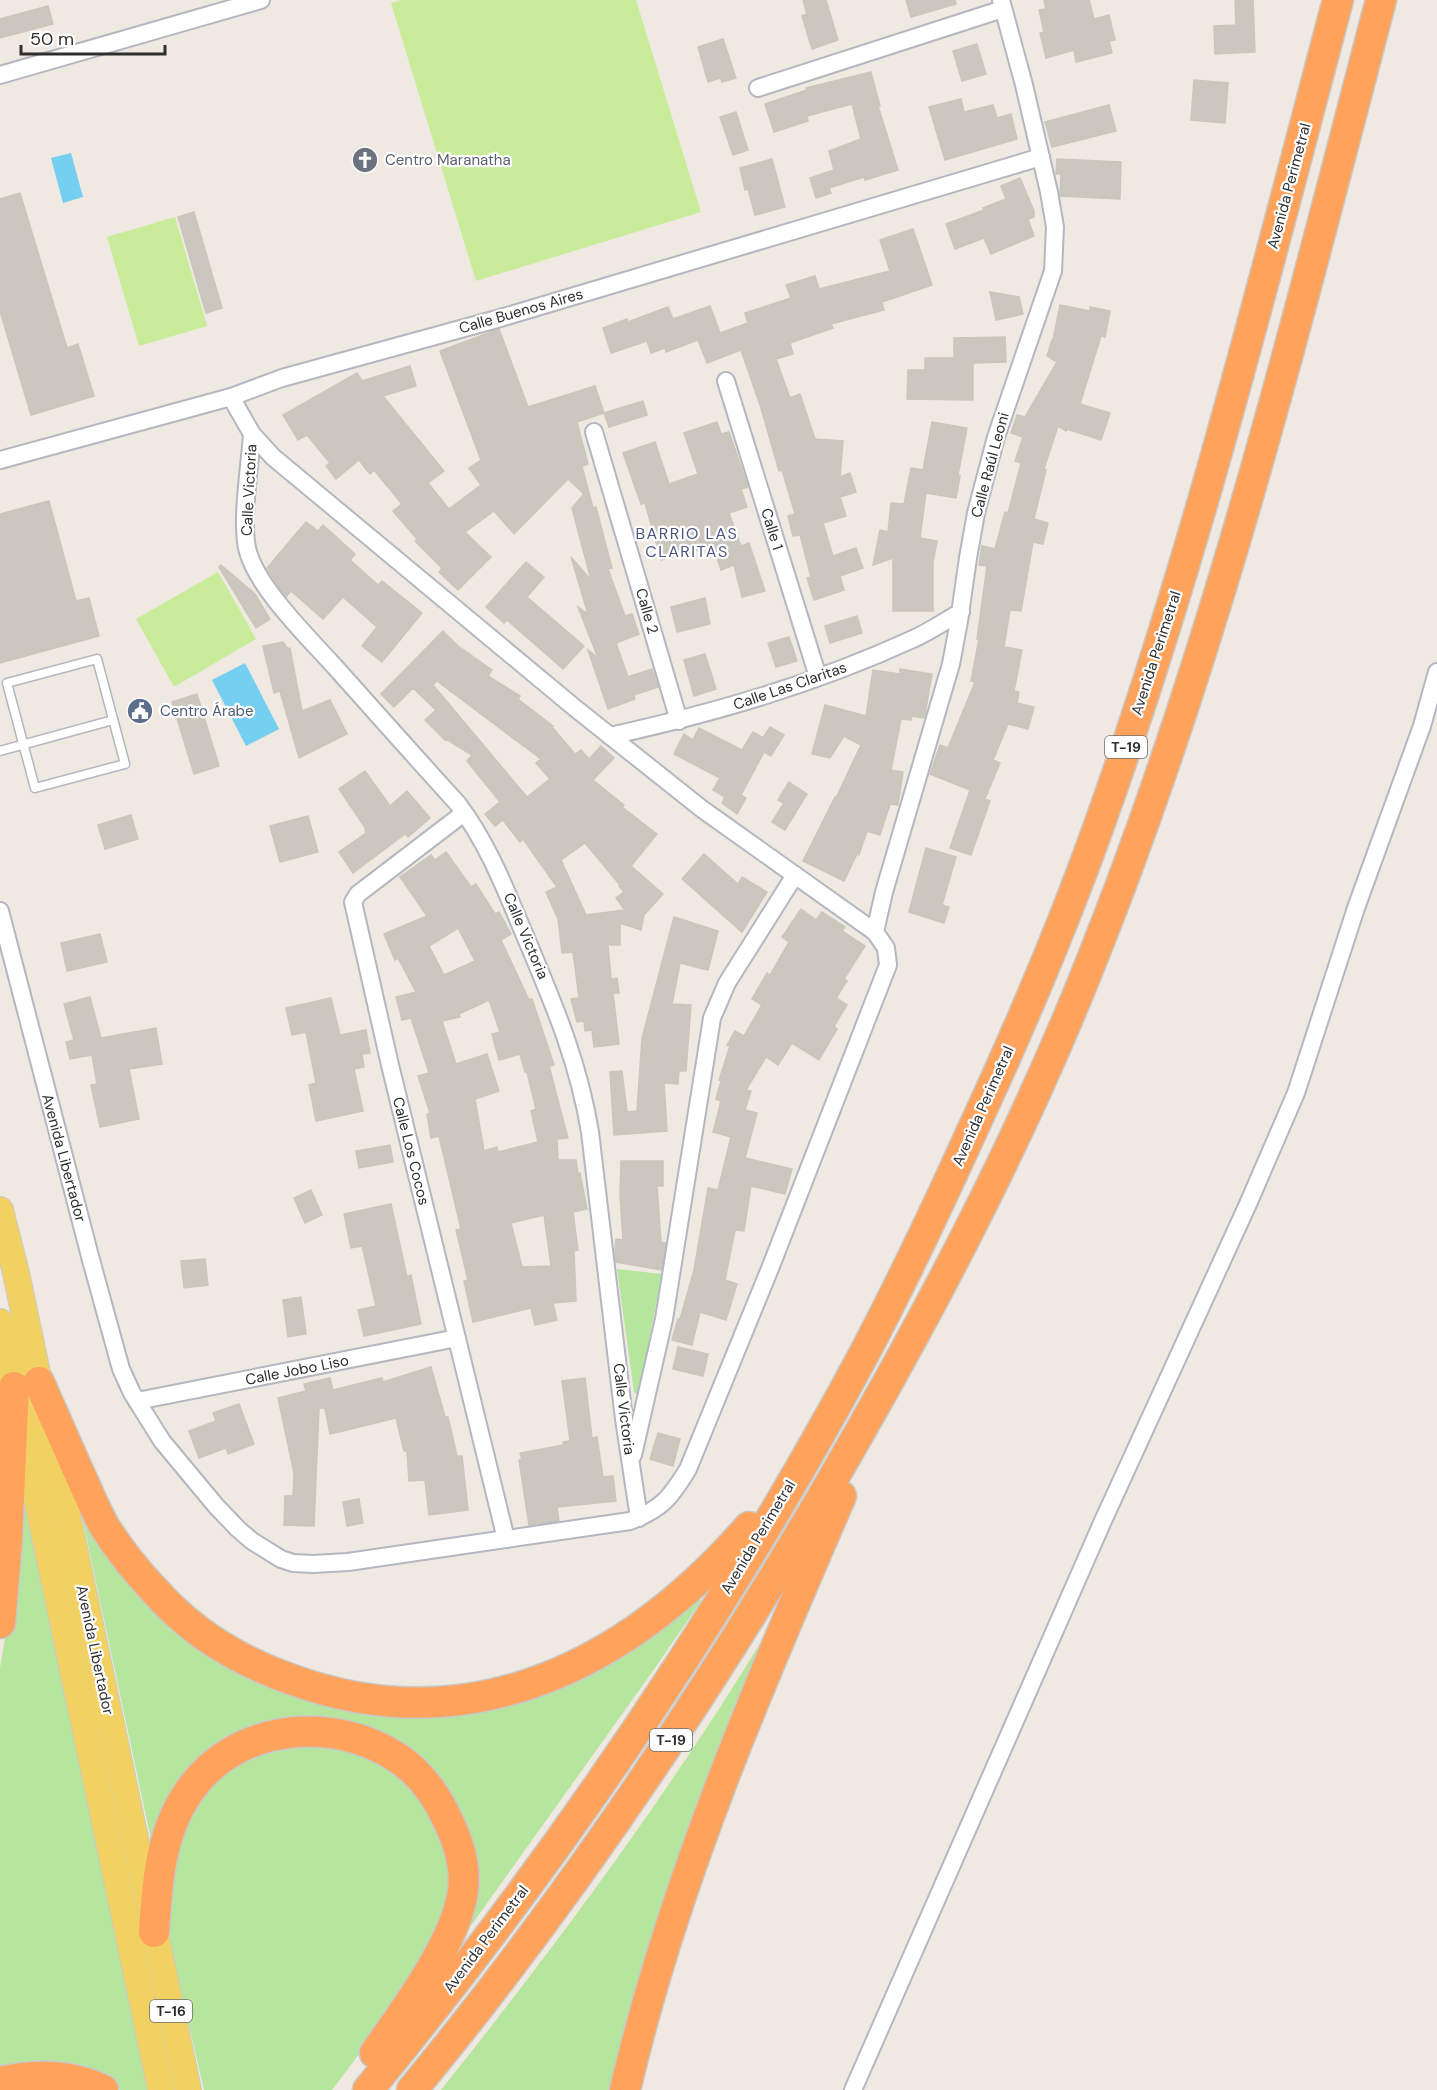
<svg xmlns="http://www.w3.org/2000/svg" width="1437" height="2090" font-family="'DM Sans',sans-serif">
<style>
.green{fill:#b6e59e}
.pitch{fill:#c9ec9a}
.water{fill:#75cff0}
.building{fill:#cbc7bf;stroke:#cbc5ba;stroke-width:1.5;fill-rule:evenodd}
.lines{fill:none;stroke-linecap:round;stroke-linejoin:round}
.lane-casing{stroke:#b4b7c1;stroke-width:11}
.street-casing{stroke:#b4b7c1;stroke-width:20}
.primary-casing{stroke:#c9c9c9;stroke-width:28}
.highway-casing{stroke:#c9c9c9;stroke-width:33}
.lane{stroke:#fff;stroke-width:8}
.street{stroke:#fff;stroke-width:16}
.primary{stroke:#f2d163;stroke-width:26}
.highway{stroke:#ffa35c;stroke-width:30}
.labels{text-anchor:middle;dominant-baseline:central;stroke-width:4.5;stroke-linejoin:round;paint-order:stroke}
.shield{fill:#fff;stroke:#6d6d6d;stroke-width:1.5}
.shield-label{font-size:14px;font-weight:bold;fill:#2e2e2e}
.worship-label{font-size:15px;fill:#5b616d;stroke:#fff;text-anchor:start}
.street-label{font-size:15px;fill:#2e2e2e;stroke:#fff}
.service-label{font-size:15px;fill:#4e5e75;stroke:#fff;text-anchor:start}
.neighbourhood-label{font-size:16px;letter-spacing:1.5px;fill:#4d5680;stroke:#fff}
</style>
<rect width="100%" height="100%" fill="#efe9e1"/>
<g class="green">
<polygon points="617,1269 662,1274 639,1392 636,1394 634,1392"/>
<polygon points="21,1477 148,2090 120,2090 115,2086 0,2073 0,1668 11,1603"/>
<polygon points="81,1512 198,1642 434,1711 700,1597 701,1601 655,1668 455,1948 468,1911 418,1763 256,1731 153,1849"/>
<path d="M779 1612 616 2090H441C563 1937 679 1780 779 1612Z"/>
<polygon points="332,1742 407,1776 452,1854 445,1923 372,2037 332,2090 204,2090 167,1932 165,1898 194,1799 262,1747"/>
</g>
<g class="pitch">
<polygon points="401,0 636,0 701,212 476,281 391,3"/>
<polygon points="175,217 207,326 139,346 107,237"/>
<polygon points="218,572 256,639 174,687 136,619"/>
</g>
<g class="water">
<polygon points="71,153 83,197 63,203 51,158"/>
<polygon points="245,663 279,729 246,746 212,680"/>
</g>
<g class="building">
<polygon points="803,0 826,0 838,40 812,49 802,16 807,14"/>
<polygon points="906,0 955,0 956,4 911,17"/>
<polygon points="1044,0 1089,0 1094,19 1109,15 1115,40 1109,41 1112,53 1076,62 1074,50 1046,58 1040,33 1044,32 1039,10 1046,9"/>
<polygon points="1235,0 1253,0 1255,52 1215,54 1214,26 1236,25"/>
<polygon points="48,6 53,24 0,38 0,19"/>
<polygon points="723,39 736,78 722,82 720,78 708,82 698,47"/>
<polygon points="977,44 986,74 962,81 953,51"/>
<polygon points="871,72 880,106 878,106 898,170 865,180 864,177 829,188 831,193 816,198 810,178 834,170 829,151 861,139 852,104 807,116 808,121 774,132 765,104 807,90 806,88"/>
<polygon points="1194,80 1228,83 1225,123 1191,120"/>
<polygon points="961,99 964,112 993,105 997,118 1011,114 1017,139 945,160 929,107"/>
<polygon points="1109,105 1116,131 1052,147 1045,122"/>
<polygon points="736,112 748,150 733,155 720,117"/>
<polygon points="772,159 785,207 755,215 748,189 745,190 740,168"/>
<polygon points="1057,159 1121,162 1120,199 1060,196 1061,174 1056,174"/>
<polygon points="1020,178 1034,211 1034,217 1028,219 1034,236 991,254 984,238 955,249 946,224 984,210 983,208 1006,199 1001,186"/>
<polygon points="20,193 67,348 78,344 94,396 31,415 0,311 0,199"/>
<polygon points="194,212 222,308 206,313 178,217"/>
<polygon points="913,229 932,285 882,302 884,310 831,324 833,328 790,343 793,354 776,359 790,398 800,394 815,439 843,441 840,477 850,473 856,492 840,497 846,516 823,523 833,556 856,548 863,568 840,576 844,590 814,600 807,578 811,577 800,535 793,536 788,516 795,514 782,470 779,471 761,408 741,350 707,363 698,340 666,352 665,348 651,353 647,341 611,353 603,328 627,319 628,322 668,307 673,319 710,306 720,333 748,323 745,313 791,298 786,285 815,276 819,289 890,271 880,240"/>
<polygon points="990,292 1019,297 1023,314 996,320"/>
<polygon points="1060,305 1090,311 1090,307 1110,311 1105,337 1101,336 1080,404 1110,413 1101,440 1067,429 1066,431 1058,426 1044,469 1046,470 1034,519 1048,523 1043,544 1033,542 1021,611 1010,610 1004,647 1022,650 1014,691 1019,692 1017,703 1034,707 1028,729 1008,724 993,760 1000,763 985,799 990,801 971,855 950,848 970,790 930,774 940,745 948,748 975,682 971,681 979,639 977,639 987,566 979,565 982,546 995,549 1005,512 1008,513 1021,463 1015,461 1023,437 1011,433 1017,415 1025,417 1057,362 1047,356 1052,340 1053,340"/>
<polygon points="499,329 528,407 595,386 604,413 577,422 588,464 582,466 593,508 596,507 612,568 608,569 625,616 632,614 639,634 616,643 628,677 652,669 658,687 634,695 635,699 608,709 588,650 598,658 578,607 588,614 571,557 591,580 572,508 584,494 568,479 514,534 494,511 465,532 491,557 458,590 439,572 442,568 415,541 417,539 393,511 402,504 374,470 370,474 359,460 336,479 326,466 330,463 307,435 298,440 283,415 357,373 362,381 410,366 416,386 383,396 444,471 428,483 449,509 481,485 469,468 481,460 440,351"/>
<polygon points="1005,337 1006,362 973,363 973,400 907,399 908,370 925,370 925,358 954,358 954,338"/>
<polygon points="643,401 647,415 609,427 604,413"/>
<polygon points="717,422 721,434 729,432 748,487 741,489 747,507 729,513 741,546 749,543 765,591 742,597 734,565 721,570 713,545 661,560 645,503 641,504 623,453 655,442 669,484 698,474 684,433"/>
<polygon points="932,422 967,428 958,475 960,476 956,498 926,493 920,538 937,541 933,562 933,611 893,611 893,558 873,565 880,530 888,532 891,503 904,504 911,468 923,470"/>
<polygon points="49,501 76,601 89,598 99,636 0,663 0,514"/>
<polygon points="306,522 318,531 323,525 355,554 350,560 378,585 382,581 422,613 382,662 362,646 377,627 343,597 323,619 291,591 286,597 270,573 267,568"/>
<polygon points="526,562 544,577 527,597 584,646 563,669 507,620 504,623 486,607"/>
<polygon points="221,565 255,594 270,619 256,628 219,567"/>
<polygon points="705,598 710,624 677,632 671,607"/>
<polygon points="857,616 862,633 830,643 825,626"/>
<path d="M443 631 458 646 492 670 488 676 520 696 518 699 553 726 552 727 575 754 581 750 589 759 601 746 614 758 593 780 624 805 622 807 657 834 631 866 663 894 644 915 641 930 620 923V945H608L611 979 617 978 619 993H613L619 1044 594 1047 592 1030 585 1031 584 1021 577 1022 571 999 579 998 573 952 562 953 558 919 546 892 557 887 523 839 520 842 503 820 495 826 485 814 500 802 467 761 472 755 446 739 445 740 425 720 436 710 413 688 394 707 381 694ZM437 681 541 759 536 763 550 779 527 797 433 685ZM585 843 620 885 619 886 624 892 616 898 625 910 586 915 561 860Z"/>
<polygon points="789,637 797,661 776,667 768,643"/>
<polygon points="283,642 288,649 290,648 302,711 330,700 347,734 299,758 280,691 274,693 263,646"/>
<polygon points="705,654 716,689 694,696 684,660"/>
<polygon points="900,669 932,674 925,714 924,718 912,716 911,720 901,719 891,770 903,772 898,805 890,804 880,835 867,831 859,855 857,854 844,881 803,861 835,797 836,798 861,745 844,736 830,758 812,754 825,705 866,716 873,670 900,674"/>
<polygon points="197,694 219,766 194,774 172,702"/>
<polygon points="770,727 784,735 771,756 764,752 741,795 746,798 737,814 722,803 725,797 713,790 720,778 674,754 684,734 693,740 699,728 742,750 753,732 763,738"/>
<polygon points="365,771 390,806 407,791 430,818 408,837 405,834 353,873 339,852 366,833 365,830 366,829 339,789"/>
<polygon points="789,782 807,794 785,830 772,822 784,803 778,800"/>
<polygon points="131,815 138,839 105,849 98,825"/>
<polygon points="308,816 318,852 280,862 270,826"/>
<polygon points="926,848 956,857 942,905 949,907 944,923 909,912"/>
<path d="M446 852 471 887 476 884 495 914 499 912 511 934 501 940 529 1000 532 999 554 1065 549 1066 568 1138 557 1139 558 1160H576L578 1174 580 1173 587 1209 573 1212 578 1250 574 1251 576 1301 553 1303 557 1320 535 1325 531 1308 473 1322 464 1281 468 1280 456 1230 461 1229 439 1136 431 1138 427 1114 430 1113 418 1076 429 1073 411 1018 402 1020 396 997 416 992 398 958 395 960 384 934 427 916 400 877 431 855 435 860ZM458 928 475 961 444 975 429 946ZM489 1000 500 1032 492 1034 499 1060 520 1054 525 1072H527L536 1109 531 1111 538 1142 498 1152 497 1147 484 1151 475 1099 499 1091 487 1054 456 1064 442 1021 460 1017 459 1014ZM544 1215 551 1266 522 1267 511 1223Z"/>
<polygon points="704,854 738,884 742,877 767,892 742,932 682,879"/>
<polygon points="801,909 816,920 822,912 845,927 842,931 865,946 844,979 847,981 836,998 847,1005 834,1026 837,1029 819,1060 792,1043 778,1065 766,1057 746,1090 751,1091 745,1110 757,1113 745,1158 792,1169 785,1194 751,1186 744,1231 735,1230 725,1280 737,1284 726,1320 700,1312 692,1345 672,1340 678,1319 680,1319 694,1270 708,1188 718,1190 731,1137 713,1132 721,1101 716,1099 721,1081 719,1080 730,1046 727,1045 735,1031 744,1036 762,1005 752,999 767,973 770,975 789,942 782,937"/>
<polygon points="674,917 718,931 708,970 680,963 672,1004 691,1005 686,1071 679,1071 678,1084 664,1083 667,1131 614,1135 610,1072 622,1071 627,1112 637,1111 642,1038"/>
<polygon points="100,934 107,962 67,971 61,943"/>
<polygon points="90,997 101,1038 156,1028 162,1064 129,1069 139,1119 100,1127 91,1085 97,1084 92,1055 70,1059 66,1042 74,1040 64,1004"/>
<polygon points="331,998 340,1035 366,1030 370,1053 362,1054 364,1067 354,1069 363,1111 316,1121 309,1085 316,1083 306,1032 292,1035 286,1008"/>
<polygon points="390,1145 393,1162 359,1168 356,1151"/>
<polygon points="621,1161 663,1161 663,1186 657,1186 661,1242 666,1243 661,1270 616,1262 615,1250 616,1239 623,1240 620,1195"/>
<polygon points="311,1190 322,1215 305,1223 294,1198"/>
<polygon points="391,1204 407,1277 411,1275 421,1324 364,1336 358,1310 376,1306 362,1246 351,1248 344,1214"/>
<polygon points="205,1259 208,1285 184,1288 181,1261"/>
<polygon points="301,1297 306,1334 288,1337 283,1300"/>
<polygon points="678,1347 708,1354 703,1376 673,1369"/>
<polygon points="431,1367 445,1417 448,1417 457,1456 462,1456 468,1510 429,1515 425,1480 409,1481 407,1451 404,1451 396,1418 330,1434 325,1408 319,1408 314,1526 284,1525 285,1496 293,1496 294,1473 278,1398 306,1391 304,1384 330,1378 333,1390 382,1378 383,1382"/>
<polygon points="585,1378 592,1438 597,1437 603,1477 613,1476 616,1501 557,1507 559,1521 529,1525 519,1460 522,1460 520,1453 564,1445 563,1442 570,1441 562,1381"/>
<polygon points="239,1404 254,1444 228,1454 226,1448 199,1458 189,1431 216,1421 213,1413"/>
<polygon points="658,1433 680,1439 673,1466 650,1459"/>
<polygon points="359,1499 363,1523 347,1526 343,1502"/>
</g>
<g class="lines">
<g class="lane-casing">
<g id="lane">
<polygon points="97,659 125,764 35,788 7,683"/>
<polyline points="0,751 113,720"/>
</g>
</g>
<g class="street-casing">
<g id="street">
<polyline points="0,75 261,0"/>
<polyline points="758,88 1003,9"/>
<polyline points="726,381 818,677"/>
<polyline points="594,432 679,721"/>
<path d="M252 434C250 466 241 518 247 548 255 586 310 639 336 668 377 714 417 759 458 804 489 845 506 891 526 938 554 1005 578 1060 590 1132L624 1419 639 1518"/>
<polyline points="0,460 231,397 282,378 497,319 1041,157"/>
<path d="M610 736C714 713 815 684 913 639 929 632 945 621 961 612"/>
<polyline points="464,813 358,894 353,902 390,1065 506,1539"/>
<path d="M0 911 91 1260 121 1369 132 1393 162 1441 216 1506 238 1529 252 1541 281 1559 293 1563 313 1564 348 1562 630 1521C662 1509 671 1497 688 1469L771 1266 888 965 886 948 875 932 702 809 575 708 273 457 252 434 231 397"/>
<polyline points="875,932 884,892 951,664 959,621 968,558 976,513 996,437 1053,271 1055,227 1049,192 1024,85 1001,0"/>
<polyline points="137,1401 457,1338"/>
<polyline points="633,1455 664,1319 712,1018 727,983 795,875"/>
<polyline points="853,2090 1102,1523 1248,1204 1296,1093 1356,908 1422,726 1437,672"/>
</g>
</g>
<g class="primary-casing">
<g id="primary">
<polyline points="0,1210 16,1273 188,2090"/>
<polyline points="0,1322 161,2090"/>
</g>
</g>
<g class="highway-casing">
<g id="highway">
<path d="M39 1382C51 1410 64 1438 76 1466 86 1487 94 1509 106 1529 120 1551 137 1572 155 1591 192 1633 241 1662 293 1680 474 1745 631 1662 749 1527"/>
<polyline points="0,1623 7,1541 14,1387"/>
<path d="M154 1932C157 1884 160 1834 188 1793 237 1719 347 1713 412 1769 427 1783 440 1803 448 1821 459 1843 466 1866 463 1891 456 1942 405 2010 375 2053"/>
<path d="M0 2082C35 2074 70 2074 103 2090"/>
<path d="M368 2090C556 1861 724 1615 864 1354 902 1282 937 1208 971 1133 1017 1034 1060 934 1097 831 1195 559 1264 279 1338 0"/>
<path d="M412 2090C566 1904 701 1703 824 1494 924 1323 1018 1146 1091 962 1216 651 1296 324 1381 0"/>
<path d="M625 2090C673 1884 757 1689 841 1496"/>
</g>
</g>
<use href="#lane" class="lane"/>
<use href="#street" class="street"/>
<use href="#primary" class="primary"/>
<use href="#highway" class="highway"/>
</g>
<defs>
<g id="church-disc" transform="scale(1.35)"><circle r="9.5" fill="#6b7280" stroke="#fff"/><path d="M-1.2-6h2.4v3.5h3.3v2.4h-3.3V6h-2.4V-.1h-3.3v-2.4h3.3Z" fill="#fff"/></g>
<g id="civic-disc" transform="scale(1.35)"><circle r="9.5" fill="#5c6f8a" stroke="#fff"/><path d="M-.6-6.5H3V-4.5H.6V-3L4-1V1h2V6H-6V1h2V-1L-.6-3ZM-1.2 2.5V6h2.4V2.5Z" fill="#fff"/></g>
</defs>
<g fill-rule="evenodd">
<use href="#church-disc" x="365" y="160"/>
<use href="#civic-disc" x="140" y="711"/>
</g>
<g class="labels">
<g class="shield">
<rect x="1105" y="736" width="42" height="22" rx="4.5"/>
<rect x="650" y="1729" width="42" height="22" rx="4.5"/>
<rect x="150" y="2000" width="42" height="22" rx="4.5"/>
</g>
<g class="shield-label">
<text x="1126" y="747">T-19</text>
<text x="671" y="1740">T-19</text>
<text x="171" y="2011">T-16</text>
</g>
<g class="worship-label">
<text x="385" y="160">Centro Maranatha</text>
</g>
<g class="street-label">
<text transform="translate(1289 186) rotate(-75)">Avenida Perimetral</text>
<text transform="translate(521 311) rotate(-16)">Calle Buenos Aires</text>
<text transform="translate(990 465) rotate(-75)">Calle Raúl Leoni</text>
<text transform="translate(249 490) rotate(-87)">Calle Victoria</text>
<text transform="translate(772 529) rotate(73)">Calle 1</text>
<text transform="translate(647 611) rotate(74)">Calle 2</text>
<text transform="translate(1156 653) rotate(-72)">Avenida Perimetral</text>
<text transform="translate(790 686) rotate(-19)">Calle Las Claritas</text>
<text transform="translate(526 936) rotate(67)">Calle Victoria</text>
<text transform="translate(983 1106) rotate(-66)">Avenida Perimetral</text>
<text transform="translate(411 1151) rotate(76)">Calle Los Cocos</text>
<text transform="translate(64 1158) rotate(75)">Avenida Libertador</text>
<text transform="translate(297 1370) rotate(-11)">Calle Jobo Liso</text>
<text transform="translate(624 1409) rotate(83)">Calle Victoria</text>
<text transform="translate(758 1537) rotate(-59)">Avenida Perimetral</text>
<text transform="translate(95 1650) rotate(78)">Avenida Libertador</text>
<text transform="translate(486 1939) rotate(-53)">Avenida Perimetral</text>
</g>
<g class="service-label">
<text x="160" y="711">Centro Árabe</text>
</g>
<g class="neighbourhood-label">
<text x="687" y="533">BARRIO LAS<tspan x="687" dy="18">CLARITAS</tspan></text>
</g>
</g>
<path d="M21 45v9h144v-9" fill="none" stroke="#2e2e2e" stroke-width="3"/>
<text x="30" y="45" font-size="18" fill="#2e2e2e" stroke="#ffffff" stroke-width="4.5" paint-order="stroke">50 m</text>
</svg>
